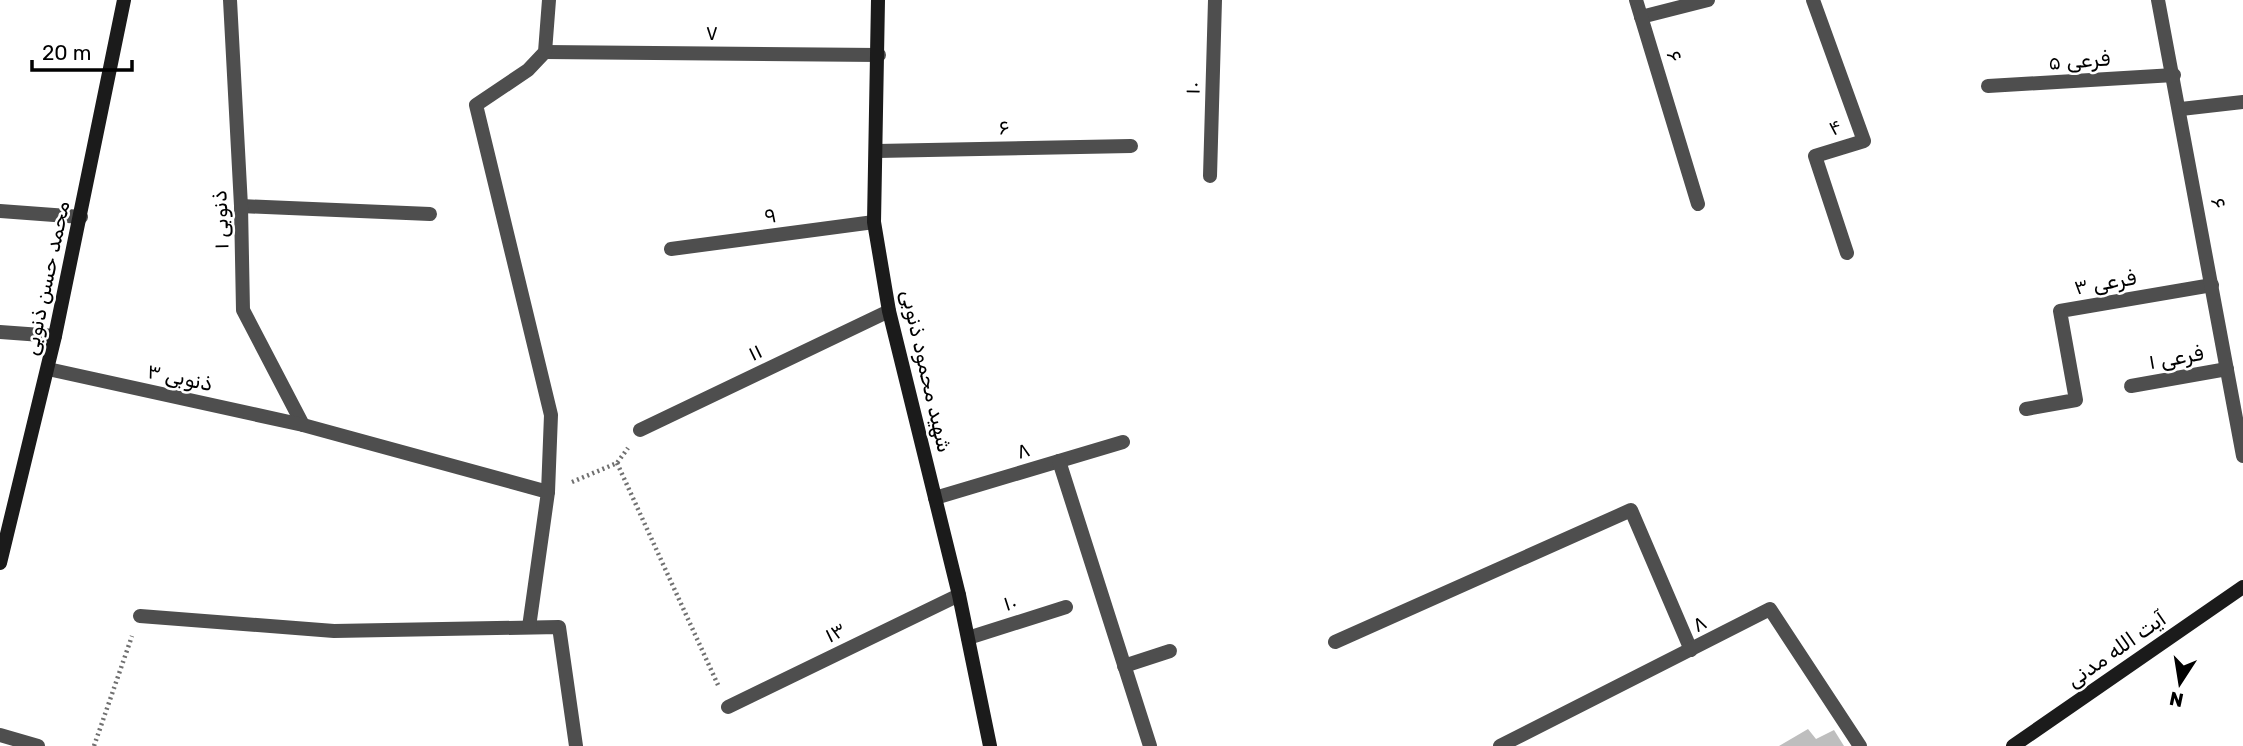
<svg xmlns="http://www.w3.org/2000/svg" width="2243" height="746" font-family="Rubik,Vazirmatn,sans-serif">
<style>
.building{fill:#bebebe}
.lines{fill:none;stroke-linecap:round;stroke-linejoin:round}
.path{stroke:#707070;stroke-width:4.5;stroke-dasharray:2 3.5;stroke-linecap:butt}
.lane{stroke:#4e4e4e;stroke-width:14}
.street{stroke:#4e4e4e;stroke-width:14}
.secondary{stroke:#1b1b1b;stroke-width:14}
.labels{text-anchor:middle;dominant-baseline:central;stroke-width:5;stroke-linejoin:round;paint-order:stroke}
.street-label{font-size:21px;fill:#000;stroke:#fff}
</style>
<rect width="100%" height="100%" fill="#fff"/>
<polygon class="building" points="1808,729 1816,739 1834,730 1844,746 1779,746"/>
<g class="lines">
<g class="path">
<polyline points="617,463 718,685"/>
<polyline points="572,482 617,463 628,448"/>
<polyline points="94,746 132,636"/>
</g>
<g class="lane">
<polyline points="1641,17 1708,0"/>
<polyline points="241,206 430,214"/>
<polyline points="2131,386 2227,369"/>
<polyline points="2026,409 2076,400 2060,311 2212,285"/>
<polyline points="935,498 1123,442"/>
<polyline points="968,638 1066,607"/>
<polyline points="1124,666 1170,651"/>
<polyline points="728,707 959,595"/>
</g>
<g class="street">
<polyline points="230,0 241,206 243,310 303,425"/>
<polyline points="1636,0 1698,204"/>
<polyline points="1813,0 1864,141 1815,156 1847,253"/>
<polyline points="2158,0 2243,456"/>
<polyline points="545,52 879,55"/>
<polyline points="1988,86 2174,75"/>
<polyline points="2181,109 2243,102"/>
<polyline points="877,151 1131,146"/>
<polyline points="1210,176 1215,0"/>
<polyline points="0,211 81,217"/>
<polyline points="671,249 874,222"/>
<polyline points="0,332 55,336"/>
<polyline points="48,369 303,425 548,492"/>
<polyline points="640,430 889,311"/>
<polyline points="1059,461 1150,746"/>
<polyline points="140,616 334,631 559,627 576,746"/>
<polyline points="529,627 548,492 551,415 476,105 528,70 545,52 549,0"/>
<polyline points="1335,642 1631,510 1691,650"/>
<polyline points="0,735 38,746"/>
<polyline points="1500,746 1770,609 1860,746"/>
</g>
<g class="secondary">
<polyline points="878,0 874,222 889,311 959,595 990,746"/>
<polyline points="0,563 55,336 124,0"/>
<polyline points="2013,746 2243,587"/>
</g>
</g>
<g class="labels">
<g class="street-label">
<text x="712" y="32">۷</text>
<text transform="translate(1675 56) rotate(73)">۶</text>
<text transform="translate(2079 60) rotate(-4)">فرعی ۵</text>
<text transform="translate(1192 88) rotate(-89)">۱۰</text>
<text transform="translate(1004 127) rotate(-1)">۶</text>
<text transform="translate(1835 127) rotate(-17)">۴</text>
<text transform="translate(2219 203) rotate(80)">۶</text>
<text transform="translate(770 215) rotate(-7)">۹</text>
<text transform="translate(220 220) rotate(-92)">ذنوبی ۱</text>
<text transform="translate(46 278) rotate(-78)">محمد حسن ذنوبی</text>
<text transform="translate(2105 282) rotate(-10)">فرعی ۳</text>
<text transform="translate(755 352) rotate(-26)">۱۱</text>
<text transform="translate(2176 357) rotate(-10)">فرعی ۱</text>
<text transform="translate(927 371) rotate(77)">شهید محمود ذنوبی</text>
<text transform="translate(180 377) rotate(12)">ذنوبی ۳</text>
<text transform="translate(1023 450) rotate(-17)">۸</text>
<text transform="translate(1010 602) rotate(-18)">۱۰</text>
<text transform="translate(1699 623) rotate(-28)">۸</text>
<text transform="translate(835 632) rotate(-26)">۱۳</text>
<text transform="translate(2116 649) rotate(-35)">آیت الله مدنی</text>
</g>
</g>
<g transform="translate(2180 683) rotate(192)" stroke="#ffffff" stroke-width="5" paint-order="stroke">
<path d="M0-5L12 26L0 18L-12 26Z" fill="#000000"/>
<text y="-10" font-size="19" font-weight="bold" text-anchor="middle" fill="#000000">N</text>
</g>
<path d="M32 60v10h100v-10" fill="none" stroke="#000000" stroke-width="3.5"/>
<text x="42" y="60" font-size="21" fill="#000000" stroke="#ffffff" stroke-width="5" paint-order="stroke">20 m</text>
</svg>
